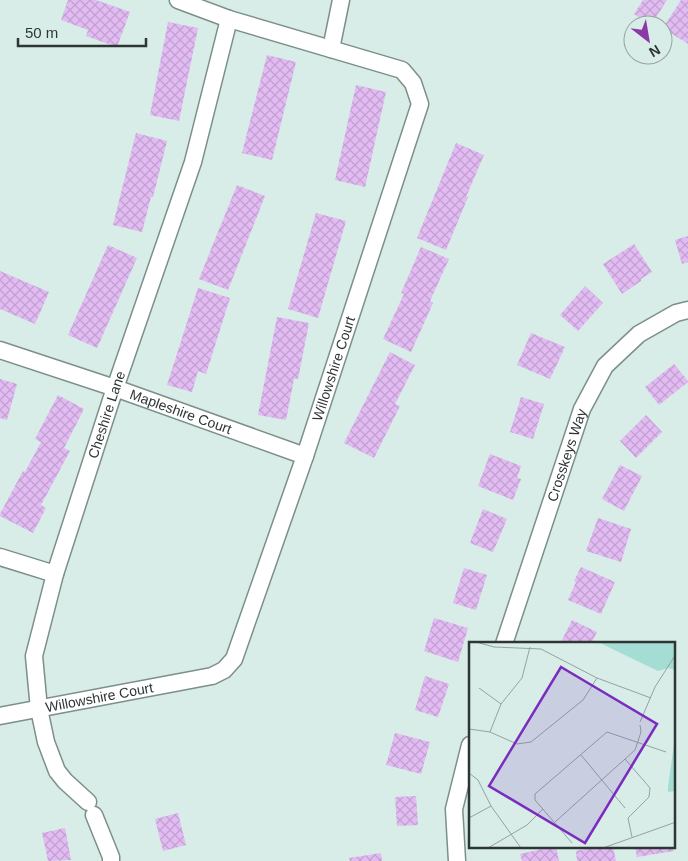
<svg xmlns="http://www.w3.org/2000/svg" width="688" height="861" font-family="Arial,sans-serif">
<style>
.building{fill:url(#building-cross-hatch)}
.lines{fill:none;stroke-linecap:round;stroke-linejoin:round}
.minor-casing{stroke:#7c8f8b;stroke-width:19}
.minor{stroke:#fff;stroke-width:16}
.labels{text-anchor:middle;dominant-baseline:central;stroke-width:4;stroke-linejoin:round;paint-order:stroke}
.street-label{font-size:14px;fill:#2e3635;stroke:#d8ece8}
.inset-road{fill:none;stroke:#94a3a0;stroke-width:1}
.view{fill:#7b2cbf;fill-opacity:0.15;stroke:#7b2cbf;stroke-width:2.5}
.inset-edge{fill:none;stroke:#2e3635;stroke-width:2.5}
</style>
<defs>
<pattern id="building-cross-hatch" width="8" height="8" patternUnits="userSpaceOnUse" patternTransform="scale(1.25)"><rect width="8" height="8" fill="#e2bbf3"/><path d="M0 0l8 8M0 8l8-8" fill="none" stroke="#c2a1d1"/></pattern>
</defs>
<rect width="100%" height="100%" fill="#d8ece8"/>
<g class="building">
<polygon points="68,0 96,0 130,12 117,47 86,36 88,30 61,20"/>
<polygon points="643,0 667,0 651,25 634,14"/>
<polygon points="681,0 688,0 688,44 663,28"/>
<polygon points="168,22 198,28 179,121 150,115"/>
<polygon points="267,55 296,62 272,160 242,153"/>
<polygon points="356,85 386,92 365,187 335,180"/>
<polygon points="136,133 167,141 153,197 151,197 142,232 113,225"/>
<polygon points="456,143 484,155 466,197 468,197 446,250 417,238"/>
<polygon points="237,185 265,196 228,290 199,279"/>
<polygon points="316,213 346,221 318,318 288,309"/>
<polygon points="688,236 688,262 682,264 675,240"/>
<polygon points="634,244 652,272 641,279 641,281 622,294 603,264"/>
<polygon points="108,245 137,258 97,348 68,335"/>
<polygon points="421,247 449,259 430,301 433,303 411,352 383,339 404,294 401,293"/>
<polygon points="0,271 49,292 35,324 0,309"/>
<polygon points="585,286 603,303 578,331 560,315"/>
<polygon points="198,288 230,298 206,374 198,371 192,392 167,385"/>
<polygon points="277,317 309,323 298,379 294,379 286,420 258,415"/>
<polygon points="531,333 565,347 550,379 517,365"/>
<polygon points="390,352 415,365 395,404 400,406 374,458 344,443"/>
<polygon points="674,364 688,381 688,382 659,405 645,387"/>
<polygon points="0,379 17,384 7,420 0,418"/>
<polygon points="58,395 84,409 64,448 70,451 41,505 46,508 33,533 0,516 0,514 23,471 25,472 41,442 35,439"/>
<polygon points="521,397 544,404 533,439 510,432"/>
<polygon points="646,415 662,432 636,458 620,441"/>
<polygon points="490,454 521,466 517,478 521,479 513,500 478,486"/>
<polygon points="620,465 642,476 624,511 602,499"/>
<polygon points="483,509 507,519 493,552 470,543"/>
<polygon points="598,518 631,529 621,562 586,551"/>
<polygon points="581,567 615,582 601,614 568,600 576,582 574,581"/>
<polygon points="464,568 487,575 476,610 453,603"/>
<polygon points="434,618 468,628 458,662 424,651"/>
<polygon points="572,620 597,632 591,644 560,644"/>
<polygon points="425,676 449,684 438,717 415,710"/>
<polygon points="395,733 430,742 421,774 386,765"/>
<polygon points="416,796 418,825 397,826 395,797"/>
<polygon points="178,813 186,845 163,851 155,819"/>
<polygon points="65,828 71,860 48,861 42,833"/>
<polygon points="551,847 556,847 559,861 522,861 520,854"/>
<polygon points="594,847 613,847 616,861 577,861 576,851"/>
<polygon points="635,847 674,847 674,851 637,857"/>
<polygon points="381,853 382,861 350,861 349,858"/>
</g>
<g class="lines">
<g class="minor-casing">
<g id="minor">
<polyline points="331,49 341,0"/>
<path id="s1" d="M0 350 115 388 305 456"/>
<polyline points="0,557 55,574"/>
<path id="s2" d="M504 644 582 409 605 366 639 334 676 313 688 310"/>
<path id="s3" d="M0 716 212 676 224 670 234 659 305 456 420 104 413 83 402 70 229 19 178 0"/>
<path id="s4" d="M88 802 65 781 57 771 46 742 39 709 34 656 55 574 113 394 193 162 229 19"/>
<polyline points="94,815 111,857 111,861"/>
<polyline points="457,861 454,809 470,745"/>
</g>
</g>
<use href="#minor" class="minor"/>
</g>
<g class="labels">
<g class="street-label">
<text stroke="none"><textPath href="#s3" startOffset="551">Willowshire Court</textPath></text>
<text stroke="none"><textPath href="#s1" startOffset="191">Mapleshire Court</textPath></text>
<text stroke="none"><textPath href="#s4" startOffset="414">Cheshire Lane</textPath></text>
<text stroke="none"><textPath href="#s2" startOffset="199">Crosskeys Way</textPath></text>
<text stroke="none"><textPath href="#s3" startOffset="101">Willowshire Court</textPath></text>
</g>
</g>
<g transform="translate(469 642)">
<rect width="206" height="206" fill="#d8ece8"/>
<path d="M129 0H206V28L199 26 189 29ZM206 95V149L199 150V145Z" fill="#a3ddd3"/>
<path class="inset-road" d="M7 0 25 5 72 7 128 36 182 56M10 46 32 62M171 80 186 45 207 12M0 87 21 90 48 102 62 100 114 58 128 36M21 90 32 62 53 36 61 5M112 113 156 166M156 117 181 146 180 155 159 176 163 195M0 131 9 138 22 164 52 206M0 176 22 164M86 180 166 108 172 90 171 83M103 201 66 158V152L138 90 197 110M19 206 58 183 74 167M134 206 207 180"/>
<path class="view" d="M92 25 188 82 116 201 20 144Z"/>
<rect width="206" height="206" class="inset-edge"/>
</g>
<g transform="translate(648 40) rotate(149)"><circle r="24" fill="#d8ece8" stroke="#94a3a0"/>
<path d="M0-4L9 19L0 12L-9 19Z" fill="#8b39a9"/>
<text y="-8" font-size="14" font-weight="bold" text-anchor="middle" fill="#2e3635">N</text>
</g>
<path d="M18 38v8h128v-8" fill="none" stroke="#2e3635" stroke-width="2.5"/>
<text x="25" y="38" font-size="15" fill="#2e3635" stroke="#d8ece8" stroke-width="4" paint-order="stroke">50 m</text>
</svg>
